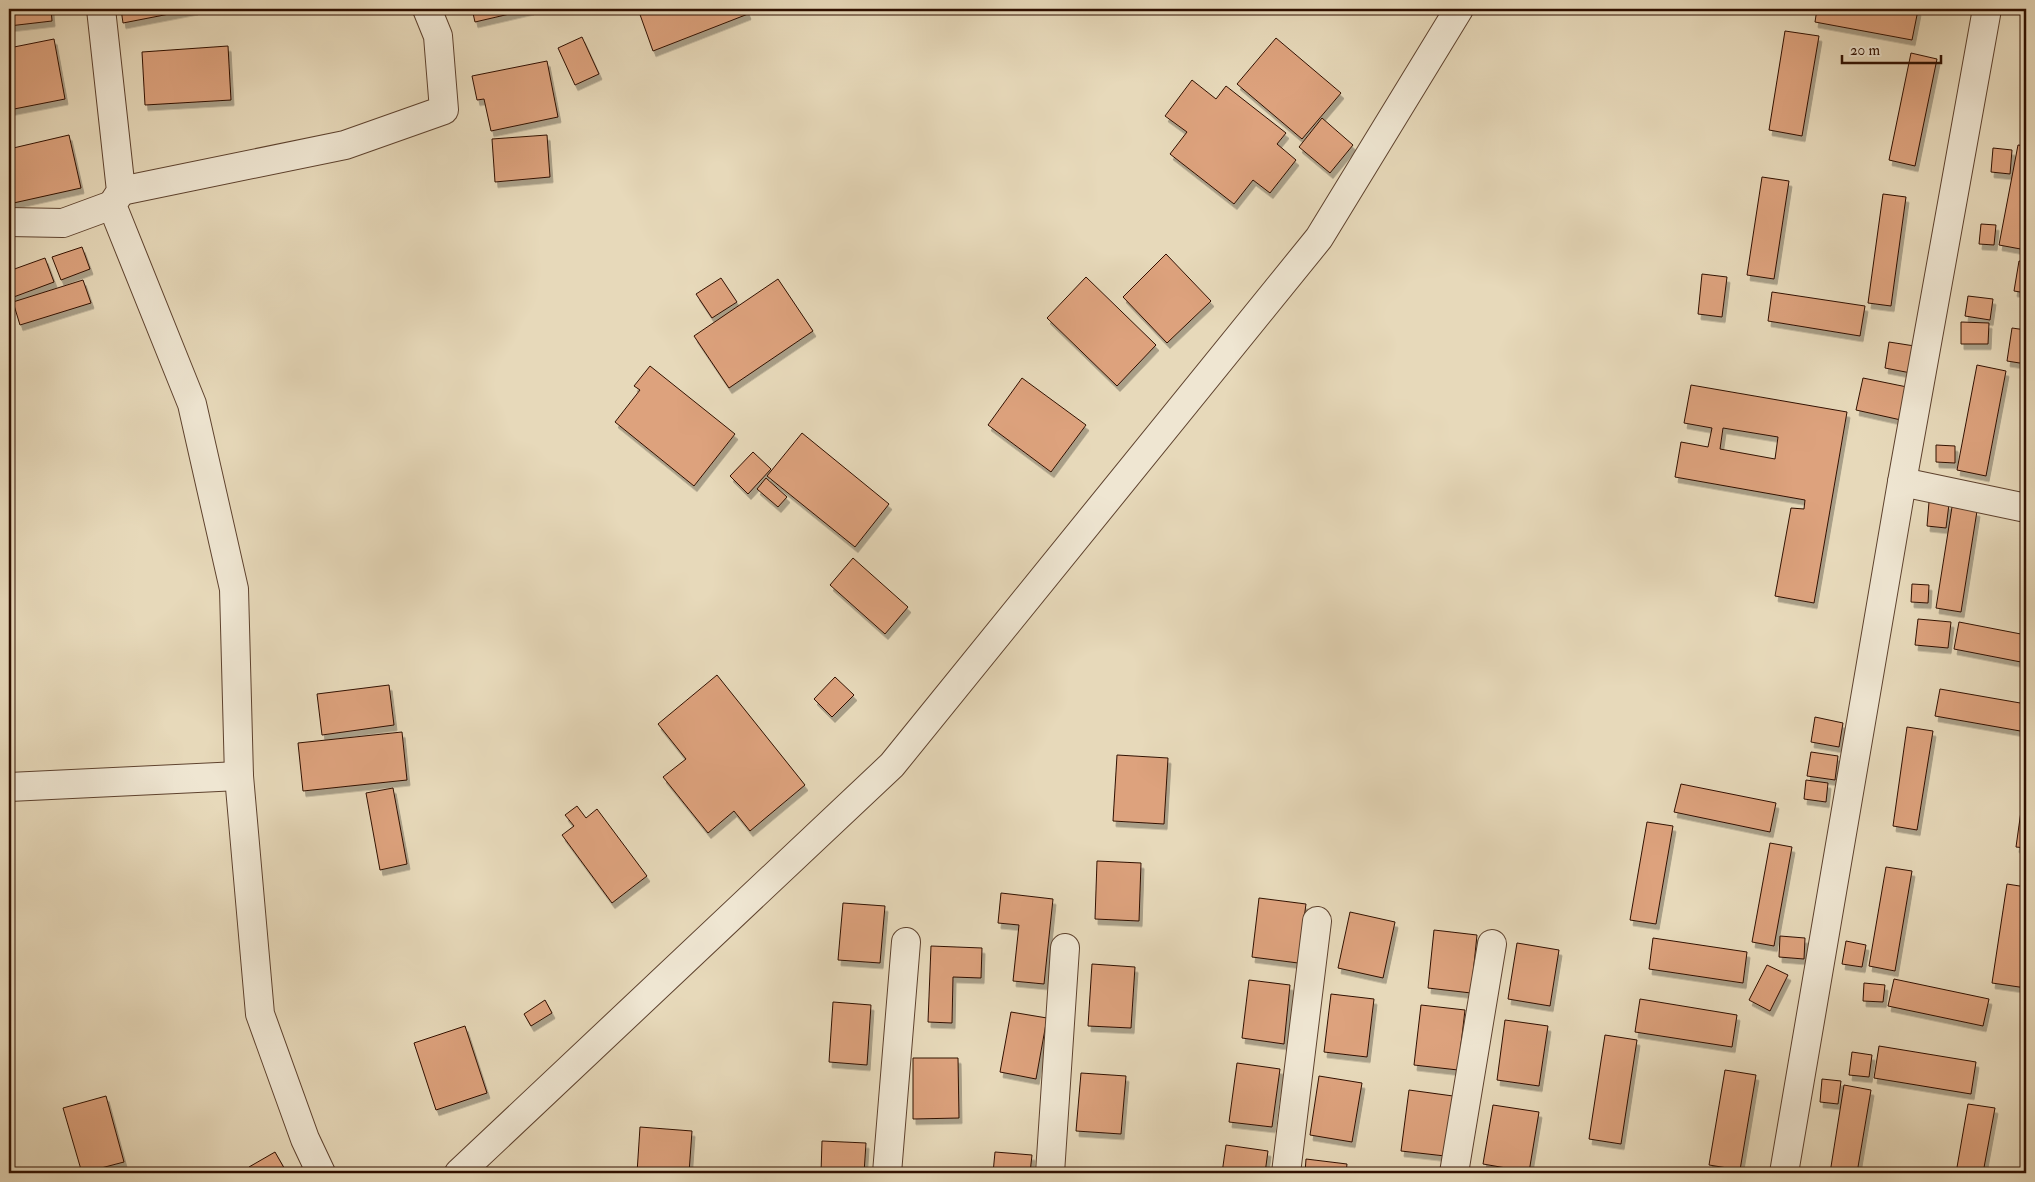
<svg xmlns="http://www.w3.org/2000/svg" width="2035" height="1182" font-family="'IM FELL Double Pica',serif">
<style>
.building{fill:#dda27d;stroke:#301000;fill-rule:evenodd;filter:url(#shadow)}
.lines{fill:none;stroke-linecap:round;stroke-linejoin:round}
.minor-casing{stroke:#5e422e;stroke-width:30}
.minor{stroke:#efe6d2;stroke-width:28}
</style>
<defs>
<filter id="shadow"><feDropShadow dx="3" dy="5.5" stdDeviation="0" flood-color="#0004"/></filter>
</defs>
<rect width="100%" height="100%" fill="#e7d9ba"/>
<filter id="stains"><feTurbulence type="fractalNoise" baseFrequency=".004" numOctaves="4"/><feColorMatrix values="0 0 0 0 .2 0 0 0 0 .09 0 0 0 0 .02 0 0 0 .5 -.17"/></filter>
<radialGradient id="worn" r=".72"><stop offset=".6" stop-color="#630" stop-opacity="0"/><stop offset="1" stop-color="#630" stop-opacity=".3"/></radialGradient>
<g class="building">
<polygon points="9,9 51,9 52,21 9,26"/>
<polygon points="121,9 195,9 123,23"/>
<polygon points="472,9 531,9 475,22"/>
<polygon points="638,9 746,9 748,14 653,51"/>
<polygon points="1817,9 1911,9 1918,10 1912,40 1815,22"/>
<polygon points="1785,31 1819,36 1802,136 1769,130"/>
<polygon points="582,37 599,74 575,85 558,48"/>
<polygon points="1276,38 1341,93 1302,139 1237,84"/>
<polygon points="54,39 65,99 9,110 9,48"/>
<polygon points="228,46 231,100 145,105 142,52"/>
<polygon points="1911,53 1937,59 1915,166 1889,160"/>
<polygon points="547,61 558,117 491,131 484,99 477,100 472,76"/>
<polygon points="1192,80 1216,99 1226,86 1286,133 1277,144 1296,160 1270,193 1253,180 1234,204 1170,154 1187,132 1165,116"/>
<polygon points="1322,118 1353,145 1330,173 1299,147"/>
<polygon points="69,135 81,188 9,204 9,149"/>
<polygon points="547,135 550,177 495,182 492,139"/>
<polygon points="2018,145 2026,146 2026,250 1999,245"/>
<polygon points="1993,148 2012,150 2010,174 1991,172"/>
<polygon points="1762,177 1789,181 1774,279 1747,275"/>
<polygon points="1883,194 1906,197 1891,306 1868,303"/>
<polygon points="1981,224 1996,225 1994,245 1979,244"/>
<polygon points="82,247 90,269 61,280 52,257"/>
<polygon points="1166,254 1211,301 1167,343 1123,297"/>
<polygon points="45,258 54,282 11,298 9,292 9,271"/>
<polygon points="2019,261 2026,262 2026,293 2014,291"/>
<polygon points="1702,274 1727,277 1722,317 1698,314"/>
<polygon points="1086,277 1156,345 1117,386 1047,318"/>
<polygon points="721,278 737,302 712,318 696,294"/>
<polygon points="778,279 813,331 729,388 694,336"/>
<polygon points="83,280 91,303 20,325 13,302"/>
<polygon points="1772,292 1865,306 1860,336 1768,321"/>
<polygon points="1968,296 1993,299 1990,320 1965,316"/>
<polygon points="1961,322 1989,323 1988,344 1961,344"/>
<polygon points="2012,328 2026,330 2026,364 2007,361"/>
<polygon points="1889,342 1921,347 1916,374 1885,368"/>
<polygon points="1977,365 2006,371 1986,476 1957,470"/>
<polygon points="650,366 735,434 694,486 615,422 640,390 634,386"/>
<polygon points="1022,378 1086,425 1051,472 988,425"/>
<polygon points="1863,378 1907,387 1901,420 1856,410"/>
<path d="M1691 385 1847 412 1814 603 1775 596 1791 508 1804 509 1805 500 1675 477 1681 442 1708 447 1712 428 1684 423ZM1723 428 1778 437 1775 459 1720 449Z"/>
<polygon points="802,433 889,504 855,547 767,476"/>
<polygon points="1936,445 1955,446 1955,463 1936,462"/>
<polygon points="753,452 771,469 748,494 730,476"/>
<polygon points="766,478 787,497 778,507 757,489"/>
<polygon points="1929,502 1949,504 1946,528 1927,526"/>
<polygon points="1952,507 1977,511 1961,612 1936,608"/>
<polygon points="853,558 908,607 885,634 830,585"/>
<polygon points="1912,584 1929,585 1928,603 1911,602"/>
<polygon points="1918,619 1951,622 1948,648 1915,645"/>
<polygon points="1959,622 2026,635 2026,663 1954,649"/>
<polygon points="717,675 805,785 750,831 734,811 708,833 663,777 686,759 658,724"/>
<polygon points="835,677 854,695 832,717 814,699"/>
<polygon points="389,685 394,725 322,735 317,694"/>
<polygon points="1940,689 2026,704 2026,732 1935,716"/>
<polygon points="1815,717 1843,723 1839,747 1811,742"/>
<polygon points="1907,727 1933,731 1917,830 1893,826"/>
<polygon points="402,732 407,780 303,791 298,743"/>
<polygon points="1811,752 1838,756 1835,780 1807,776"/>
<polygon points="1117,755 1168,758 1164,824 1113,821"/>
<polygon points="2026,775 2026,848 2016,847"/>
<polygon points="1806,780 1828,783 1826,802 1804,799"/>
<polygon points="1681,784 1776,803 1770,832 1674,812"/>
<polygon points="393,788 407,864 380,870 366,793"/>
<polygon points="577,806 586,818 597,809 647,876 612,903 562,835 574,826 565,815"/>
<polygon points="1647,822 1673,826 1656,924 1630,920"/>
<polygon points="1770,843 1792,847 1774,946 1752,942"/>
<polygon points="1097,861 1141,863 1139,921 1095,919"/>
<polygon points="1886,867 1912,871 1895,971 1869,966"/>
<polygon points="2007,884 2026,887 2026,988 1992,983"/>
<polygon points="1001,893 1053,899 1044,984 1013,981 1019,925 998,923"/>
<polygon points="1259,898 1306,904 1298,963 1252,957"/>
<polygon points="843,903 885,906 880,963 838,960"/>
<polygon points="1350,912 1395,922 1383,978 1338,968"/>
<polygon points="1434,930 1477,935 1471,993 1428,988"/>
<polygon points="1780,936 1805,938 1804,959 1779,957"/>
<polygon points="1653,938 1747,952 1743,983 1649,969"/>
<polygon points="1846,941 1866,945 1862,967 1842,964"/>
<polygon points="1517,943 1559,950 1550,1006 1508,999"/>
<polygon points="931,946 982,948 981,978 953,977 952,1023 928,1022"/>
<polygon points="1092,964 1135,967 1131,1028 1088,1026"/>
<polygon points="1767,965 1788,975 1770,1011 1749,1000"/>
<polygon points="1894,979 1989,999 1983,1026 1888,1006"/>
<polygon points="1249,980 1290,985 1284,1044 1242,1038"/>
<polygon points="1864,983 1885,985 1883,1002 1863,1001"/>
<polygon points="1331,994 1374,999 1367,1057 1324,1052"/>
<polygon points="1640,999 1737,1015 1732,1047 1635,1032"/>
<polygon points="545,1000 552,1013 531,1026 524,1014"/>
<polygon points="833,1002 871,1005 867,1065 829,1062"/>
<polygon points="1421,1005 1465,1010 1458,1070 1414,1065"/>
<polygon points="1011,1012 1047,1018 1036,1079 1000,1072"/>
<polygon points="1505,1020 1548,1026 1539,1086 1497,1080"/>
<polygon points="465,1026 487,1093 436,1110 414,1043"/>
<polygon points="1605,1035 1637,1040 1621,1144 1589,1139"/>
<polygon points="1879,1046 1976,1062 1971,1094 1874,1078"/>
<polygon points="1852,1052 1872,1055 1869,1077 1849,1075"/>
<polygon points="913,1058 958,1058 959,1118 913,1119"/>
<polygon points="1237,1063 1280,1069 1272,1127 1229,1122"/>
<polygon points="1725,1070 1756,1075 1740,1170 1709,1165"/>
<polygon points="1081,1073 1126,1076 1121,1134 1076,1131"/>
<polygon points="1319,1076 1362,1083 1352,1142 1310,1135"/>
<polygon points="1822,1079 1841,1081 1838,1104 1820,1102"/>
<polygon points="1844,1085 1871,1090 1857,1173 1830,1173"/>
<polygon points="1409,1090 1453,1096 1445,1156 1401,1151"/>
<polygon points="106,1096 124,1162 82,1173 63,1108"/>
<polygon points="1968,1104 1995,1108 1983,1173 1956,1173"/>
<polygon points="1493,1105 1539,1112 1529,1172 1483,1164"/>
<polygon points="640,1127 692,1131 689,1173 637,1173"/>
<polygon points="822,1141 866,1143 864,1173 821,1173"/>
<polygon points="1226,1145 1268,1151 1265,1173 1222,1173"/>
<polygon points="275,1152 287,1173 252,1173 249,1167"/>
<polygon points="995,1152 1032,1155 1030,1173 993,1173"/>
<polygon points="1306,1159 1347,1164 1346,1173 1305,1173"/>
</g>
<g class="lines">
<g class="minor-casing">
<g id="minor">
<polyline points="101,9 121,191 112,205 192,404 234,589 239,776 260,1014 305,1139 321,1173"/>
<polyline points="121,191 345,145 444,110 438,36 427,9"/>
<polyline points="9,222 63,223 112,205"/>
<polyline points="1902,482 2026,508"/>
<polyline points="9,787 239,776"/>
<polyline points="459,1173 892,765 1319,238 1459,9"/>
<polyline points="887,1173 906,942"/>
<polyline points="1050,1173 1065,948"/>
<polyline points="1286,1173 1317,921"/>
<polyline points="1454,1173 1492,944"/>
<polyline points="1784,1173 1902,482 1987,9"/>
</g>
</g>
<use href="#minor" class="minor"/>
</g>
<rect width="2035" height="1182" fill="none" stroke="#e7d9ba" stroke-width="30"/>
<rect x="10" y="10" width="2015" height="1162" fill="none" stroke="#301000" stroke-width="2.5"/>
<rect x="15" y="15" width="2005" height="1152" fill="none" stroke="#301000"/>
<path d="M1842 55v8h99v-8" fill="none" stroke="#301000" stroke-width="2.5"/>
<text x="1850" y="55" font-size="15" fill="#301000" stroke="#efe6d2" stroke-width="4" paint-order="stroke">20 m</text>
<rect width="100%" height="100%" filter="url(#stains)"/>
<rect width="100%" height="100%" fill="url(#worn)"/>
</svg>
